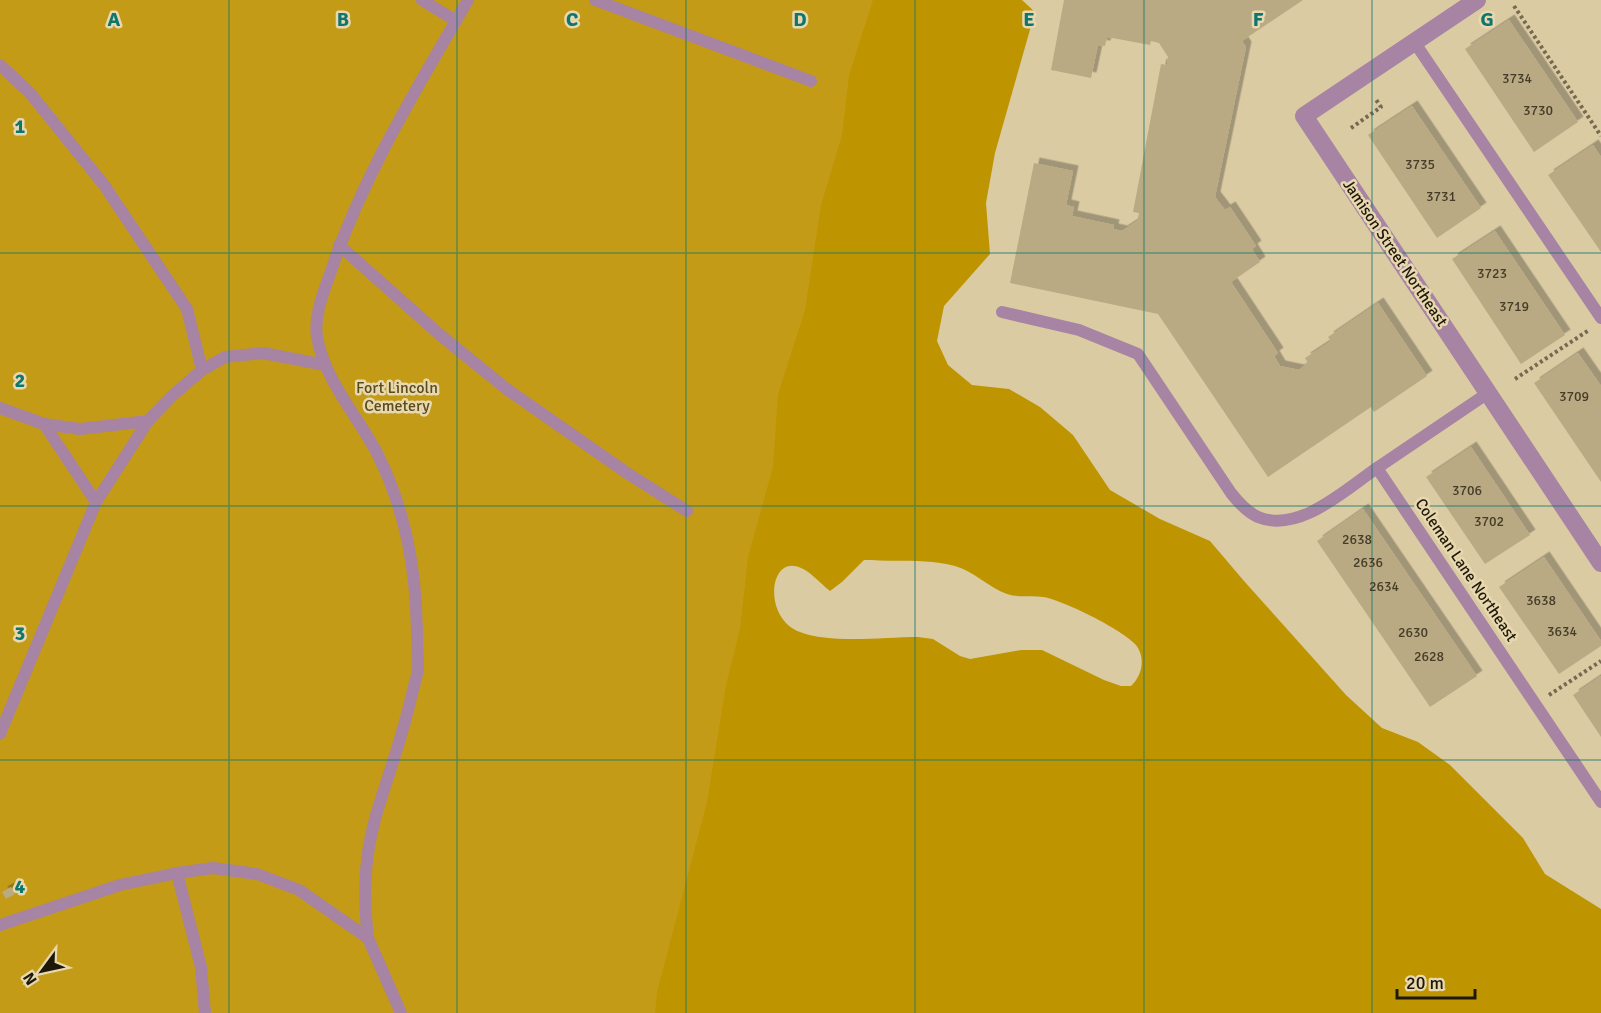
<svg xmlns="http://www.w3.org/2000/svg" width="1601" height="1013" font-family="Signika,sans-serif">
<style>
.green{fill:#c49b17}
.forest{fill:#be9500;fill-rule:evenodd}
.building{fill:#b9aa83;filter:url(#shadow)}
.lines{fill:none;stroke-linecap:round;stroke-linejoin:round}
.path{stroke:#756a50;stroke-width:4;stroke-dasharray:3 3;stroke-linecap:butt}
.lane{stroke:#a783a4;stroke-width:12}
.street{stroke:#a783a4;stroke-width:18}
.grid{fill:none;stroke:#0f766e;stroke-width:1.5;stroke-opacity:0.55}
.labels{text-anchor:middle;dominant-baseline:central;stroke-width:5;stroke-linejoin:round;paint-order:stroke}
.number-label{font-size:14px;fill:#453c28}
.street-label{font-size:16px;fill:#1e1809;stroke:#e8d8b0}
.park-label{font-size:16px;fill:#5b4a1a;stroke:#e8d8b0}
.grid-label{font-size:20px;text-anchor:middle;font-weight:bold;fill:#0f766e;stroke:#e8d8b0;stroke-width:5;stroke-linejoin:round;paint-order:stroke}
</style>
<defs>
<filter id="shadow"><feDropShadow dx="5.5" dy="-5.5" stdDeviation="0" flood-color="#0004"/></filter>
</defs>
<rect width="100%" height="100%" fill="#dbcba3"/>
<polygon class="green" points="0,0 885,0 677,1013 0,1013"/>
<path class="forest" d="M873 0H1022L1035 12 995 153 986 203 990 254 944 306 937 341 948 365 972 385 1009 389 1040 407 1073 435 1110 490 1160 519 1210 541 1244 581 1346 695 1382 728 1418 742 1450 765 1523 838 1545 874 1601 909V1013H655L657 992 707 802 726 685 740 629 748 557 773 467 778 394 805 310 821 205 842 135 849 75ZM864 560C895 562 925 558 955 566 974 571 989 588 1007 594 1019 598 1031 595 1043 597 1063 600 1123 630 1136 645 1146 658 1142 676 1131 686H1121L1104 680 1042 650H1021L970 659 960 656 933 639 918 637C883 637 831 644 800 632 762 618 769 553 801 568 811 572 821 584 830 591L842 582Z"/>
<g class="building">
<polygon points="1064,0 1303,0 1242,41 1246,47 1215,197 1225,210 1230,207 1256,246 1252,249 1260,262 1231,282 1278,353 1274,356 1280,366 1299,370 1308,363 1305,358 1331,341 1328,337 1378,303 1427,376 1374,412 1371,407 1268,477 1158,314 1010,283 1034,163 1073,171 1066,205 1074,207 1072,216 1114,225 1113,229 1122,231 1137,221 1139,213 1133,212 1161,64 1167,65 1168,57 1159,43 1151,41 1150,45 1107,37 1105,46 1098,45 1091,78 1051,70"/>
<polygon points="1509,20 1578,122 1534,152 1465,49"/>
<polygon points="1412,106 1481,208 1437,238 1368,135"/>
<polygon points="1593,145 1601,157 1601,252 1548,175"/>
<polygon points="1495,231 1565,335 1521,364 1452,259"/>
<polygon points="1578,353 1601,386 1601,482 1534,383"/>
<polygon points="1471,447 1530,535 1485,564 1426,477"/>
<polygon points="1363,509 1477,676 1430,707 1317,541"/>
<polygon points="1544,557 1601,641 1601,646 1559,674 1499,587"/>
<polygon points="1601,676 1601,737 1573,695"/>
<polygon points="11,887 15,894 6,899 2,892"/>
</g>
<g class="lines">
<g class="path">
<polyline points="1514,6 1601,136"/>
<polyline points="1351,128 1381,107 1375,98"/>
<polyline points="1515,379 1589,330"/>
<polyline points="1549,695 1601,661"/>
</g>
<g class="lane">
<polyline points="422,0 456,21"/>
<polyline points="595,0 811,81"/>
<polyline points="1415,43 1601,318"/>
<polyline points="0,65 30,93 104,185 187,309 202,370"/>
<polyline points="339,245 439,334 508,390 627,473 687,511"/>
<path d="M1002 312 1079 330 1138 354 1231 493C1238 502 1247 512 1258 517 1299 534 1346 489 1377 468"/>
<polyline points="1488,393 1377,468 1601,802"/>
<polyline points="0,408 44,424 80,429 148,421 172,396 202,370 225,357 263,353 325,365"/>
<polyline points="44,424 96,502"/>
<polyline points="0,734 96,502 148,421"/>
<polyline points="177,873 201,967 205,1013"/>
<polyline points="0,925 120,885 177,873 213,868 257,874 299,890 368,938 401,1013"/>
<path d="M368 938C362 888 365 847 381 799 392 765 403 733 411 698 413 688 417 678 418 668 418 657 417 645 417 633 416 569 406 511 377 453 357 415 325 381 317 337 314 316 323 293 330 274 362 177 417 88 468 0"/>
</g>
<polyline class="street" points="1477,0 1304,116 1601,563"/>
</g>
<path class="grid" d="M229 0V1013M457 0V1013M686 0V1013M915 0V1013M1144 0V1013M1372 0V1013M0 253H1601M0 506H1601M0 760H1601"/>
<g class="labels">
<g class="number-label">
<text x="1517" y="78">3734</text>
<text x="1538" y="110">3730</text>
<text x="1420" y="164">3735</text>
<text x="1441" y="196">3731</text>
<text x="1492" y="273">3723</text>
<text x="1514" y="306">3719</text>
<text x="1574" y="396">3709</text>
<text x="1467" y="490">3706</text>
<text x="1489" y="521">3702</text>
<text x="1357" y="539">2638</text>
<text x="1368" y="562">2636</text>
<text x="1384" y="586">2634</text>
<text x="1541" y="600">3638</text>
<text x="1562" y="631">3634</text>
<text x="1413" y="632">2630</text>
<text x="1429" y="656">2628</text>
</g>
<g class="street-label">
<text transform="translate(1395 253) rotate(56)">Jamison Street Northeast</text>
<text transform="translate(1466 570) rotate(56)">Coleman Lane Northeast</text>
</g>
<g class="park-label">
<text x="397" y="388">Fort Lincoln<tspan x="397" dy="18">Cemetery</tspan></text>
</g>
</g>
<g class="grid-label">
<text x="114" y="26">A</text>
<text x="343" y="26">B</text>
<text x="572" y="26">C</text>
<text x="800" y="26">D</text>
<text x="1029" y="26">E</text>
<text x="1258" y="26">F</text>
<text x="1487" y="26">G</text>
<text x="20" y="133">1</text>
<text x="20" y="387">2</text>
<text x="20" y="640">3</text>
<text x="20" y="893">4</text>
</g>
<g transform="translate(42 971) rotate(237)" stroke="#e8d8b0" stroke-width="4.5" paint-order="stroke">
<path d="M0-4.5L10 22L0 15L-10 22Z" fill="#1e1809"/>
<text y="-9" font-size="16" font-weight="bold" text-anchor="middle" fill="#1e1809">N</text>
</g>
<path d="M1397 989v9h78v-9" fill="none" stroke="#1e1809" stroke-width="3"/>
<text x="1406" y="989" font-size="18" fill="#1e1809" stroke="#e8d8b0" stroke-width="4.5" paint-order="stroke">20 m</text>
</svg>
